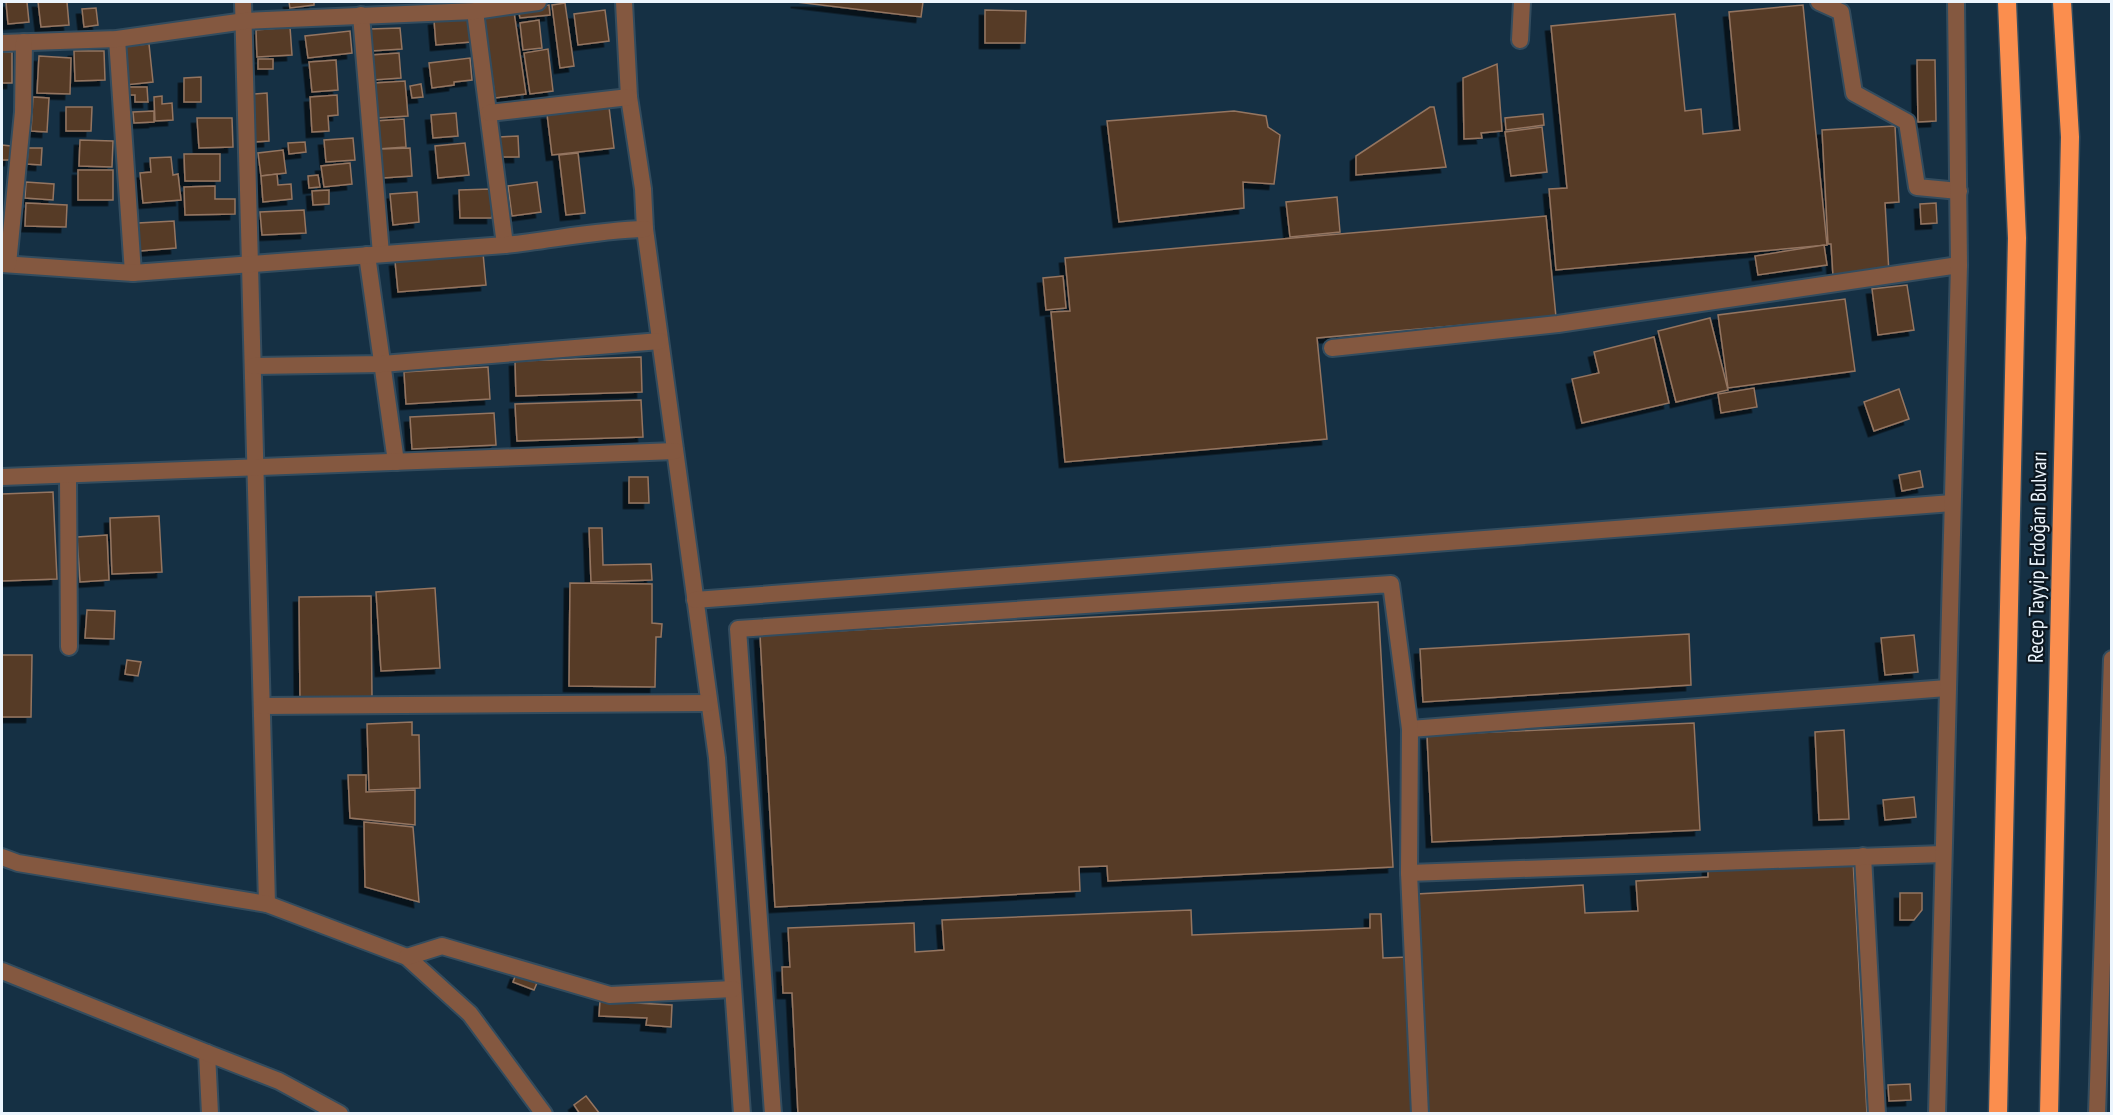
<svg xmlns="http://www.w3.org/2000/svg" width="2113" height="1115" font-family="'PT Sans Narrow',sans-serif">
<style>
.building{fill:#563a27;stroke:#947560;stroke-width:1.5;filter:url(#shadow)}
.lines{fill:none;stroke-linecap:round;stroke-linejoin:round}
.minor-casing{stroke:#334c5e;stroke-width:20}
.highway-casing{stroke:#334c5e;stroke-width:21}
.minor{stroke:#845840;stroke-width:16}
.highway{stroke:#fb8e4e;stroke-width:18}
.labels{text-anchor:middle;dominant-baseline:central;stroke-width:4.5;stroke-linejoin:round;paint-order:stroke}
.street-label{font-size:21px;fill:#ecf5fd;stroke:#0c1720}
</style>
<defs>
<filter id="shadow"><feDropShadow dx="-5.5" dy="5.5" stdDeviation="0" flood-color="#0009"/></filter>
</defs>
<rect width="100%" height="100%" fill="#153044"/>
<g class="building">
<polygon points="6,2 27,2 29,22 8,24"/>
<polygon points="38,2 67,2 69,25 41,27"/>
<polygon points="289,2 314,2 314,5 290,8"/>
<polygon points="796,2 923,2 921,17"/>
<polygon points="565,3 574,66 560,68 552,5"/>
<polygon points="549,5 550,15 520,18 518,9"/>
<polygon points="1803,5 1827,245 1556,270 1549,189 1567,188 1551,26 1675,14 1685,111 1701,109 1703,134 1740,130 1729,12"/>
<polygon points="96,8 98,25 84,27 82,9"/>
<polygon points="605,10 609,41 578,45 574,14"/>
<polygon points="985,10 1026,11 1025,43 985,43"/>
<polygon points="514,12 526,94 495,98 484,16"/>
<polygon points="469,17 471,42 436,45 434,20"/>
<polygon points="539,20 542,48 523,50 520,23"/>
<polygon points="290,27 292,55 257,57 256,30"/>
<polygon points="400,28 402,49 371,51 370,29"/>
<polygon points="350,31 352,53 308,58 305,36"/>
<polygon points="149,44 153,82 125,85 121,46"/>
<polygon points="548,49 553,91 530,94 524,53"/>
<polygon points="74,51 104,51 105,80 75,81"/>
<rect x="2" y="52" width="10" height="31"/>
<polygon points="399,53 401,78 373,80 371,55"/>
<polygon points="39,56 71,58 70,94 37,93"/>
<polygon points="470,58 472,80 454,82 454,85 432,88 429,63"/>
<rect x="258" y="59" width="15" height="10"/>
<polygon points="336,60 338,90 312,92 309,62"/>
<polygon points="1917,60 1935,60 1936,121 1918,122"/>
<polygon points="1497,64 1502,131 1481,133 1482,138 1464,139 1463,78"/>
<polygon points="201,77 201,102 184,102 184,78"/>
<polygon points="405,81 408,116 377,118 374,83"/>
<polygon points="421,84 423,97 412,98 410,86"/>
<polygon points="129,87 147,87 148,102 135,102 135,95 129,95"/>
<polygon points="267,93 269,141 255,142 253,94"/>
<polygon points="337,95 338,115 328,116 329,131 312,132 310,97"/>
<polygon points="162,96 162,104 172,103 173,120 155,121 154,97"/>
<polygon points="33,97 49,98 47,132 31,131"/>
<polygon points="66,107 92,107 91,131 66,131"/>
<polygon points="609,107 614,148 552,155 547,114"/>
<polygon points="1430,107 1434,107 1446,167 1356,175 1356,156"/>
<polygon points="154,111 154,122 134,123 133,112"/>
<polygon points="1234,111 1266,116 1268,127 1280,135 1274,184 1243,182 1244,208 1119,222 1107,121"/>
<polygon points="456,113 458,136 433,138 431,115"/>
<polygon points="1543,114 1544,125 1506,130 1505,118"/>
<polygon points="197,118 232,118 233,147 199,148"/>
<polygon points="404,119 406,147 377,149 375,121"/>
<polygon points="1895,126 1899,202 1885,203 1889,273 1833,276 1831,244 1828,244 1822,130"/>
<polygon points="1542,127 1547,172 1511,176 1505,132"/>
<polygon points="518,136 519,157 500,157 499,137"/>
<polygon points="353,138 355,160 326,162 324,140"/>
<polygon points="80,140 113,141 112,167 79,166"/>
<polygon points="305,142 306,152 289,154 288,143"/>
<polygon points="465,143 469,175 438,178 435,146"/>
<polygon points="2,145 11,146 10,160 2,160"/>
<polygon points="28,148 42,148 41,165 27,164"/>
<polygon points="410,148 412,176 383,178 381,149"/>
<polygon points="283,150 286,173 261,176 258,153"/>
<polygon points="578,153 585,213 566,215 559,155"/>
<polygon points="184,154 220,154 220,181 185,181"/>
<polygon points="171,157 173,175 178,174 181,200 143,203 140,173 151,172 150,158"/>
<polygon points="350,163 352,184 324,187 321,166"/>
<rect x="78" y="170" width="35" height="30"/>
<polygon points="277,174 278,185 291,184 292,199 263,202 261,176"/>
<polygon points="318,175 320,187 309,188 308,176"/>
<polygon points="26,182 54,184 53,200 25,198"/>
<polygon points="537,182 541,212 512,216 508,186"/>
<polygon points="215,186 215,199 235,199 235,214 185,215 184,187"/>
<polygon points="491,189 492,218 460,218 459,190"/>
<polygon points="329,190 329,204 313,205 312,191"/>
<polygon points="417,192 419,222 393,225 390,194"/>
<polygon points="1337,197 1340,232 1290,237 1286,202"/>
<polygon points="26,203 67,205 66,227 25,226"/>
<polygon points="1936,203 1937,223 1921,224 1920,204"/>
<polygon points="304,210 306,233 262,235 260,212"/>
<polygon points="1546,216 1556,317 1317,338 1327,439 1065,462 1051,312 1070,311 1065,258"/>
<polygon points="174,221 176,248 140,251 138,223"/>
<polygon points="1824,245 1827,265 1758,275 1755,256"/>
<polygon points="483,253 486,285 398,292 395,261"/>
<polygon points="1063,276 1066,308 1046,310 1043,278"/>
<polygon points="1907,285 1914,330 1878,335 1872,289"/>
<polygon points="1845,299 1855,371 1728,388 1718,315"/>
<polygon points="1710,318 1728,390 1676,402 1658,331"/>
<polygon points="1654,337 1669,403 1582,423 1572,379 1599,373 1594,352"/>
<polygon points="641,357 642,392 516,396 515,361"/>
<polygon points="488,367 490,399 406,404 404,372"/>
<polygon points="1754,388 1757,407 1721,413 1718,394"/>
<polygon points="1899,389 1909,419 1874,431 1864,402"/>
<polygon points="641,400 643,437 517,441 515,404"/>
<polygon points="494,413 496,445 412,449 410,417"/>
<polygon points="1920,471 1923,487 1902,491 1899,475"/>
<polygon points="629,477 648,477 649,503 629,503"/>
<polygon points="53,492 57,579 2,581 2,494"/>
<polygon points="159,516 162,572 112,574 110,518"/>
<polygon points="589,528 602,528 603,565 651,564 652,580 591,582"/>
<polygon points="107,535 109,580 80,582 77,537"/>
<polygon points="570,583 652,584 652,623 662,624 661,637 656,637 655,687 569,686"/>
<polygon points="435,588 440,668 381,671 376,592"/>
<polygon points="371,596 372,698 300,699 299,597"/>
<polygon points="1378,602 1393,867 1108,881 1107,866 1079,867 1080,891 775,907 760,635"/>
<polygon points="87,610 115,611 114,639 85,638"/>
<polygon points="1689,634 1691,685 1423,702 1420,649"/>
<polygon points="1914,635 1918,672 1885,675 1881,638"/>
<polygon points="2,655 32,655 31,717 2,717"/>
<polygon points="127,660 141,662 138,676 125,674"/>
<polygon points="412,722 412,735 419,735 420,788 369,790 367,724"/>
<polygon points="1694,723 1700,830 1432,842 1427,735"/>
<polygon points="1844,730 1849,819 1819,820 1815,732"/>
<polygon points="348,775 366,775 366,792 415,790 415,825 350,818"/>
<polygon points="1914,797 1916,817 1885,820 1883,800"/>
<polygon points="364,822 413,827 419,902 365,887"/>
<polygon points="1853,860 1867,1114 1428,1114 1416,894 1583,885 1585,913 1638,911 1636,881 1708,877 1708,867"/>
<polygon points="1900,893 1922,893 1922,910 1914,920 1900,920"/>
<polygon points="1191,910 1192,935 1370,928 1370,914 1381,914 1383,958 1409,957 1416,1114 798,1114 792,993 783,993 782,967 790,967 788,928 914,923 915,952 944,950 942,920"/>
<polygon points="516,974 537,983 534,990 513,982"/>
<polygon points="600,1001 672,1005 671,1027 646,1025 647,1018 599,1016"/>
<polygon points="1910,1084 1911,1100 1889,1101 1888,1085"/>
<polygon points="586,1096 600,1114 580,1114 574,1105"/>
</g>
<g class="lines">
<g class="minor-casing">
<g id="minor">
<polyline points="243,2 267,904"/>
<polyline points="624,2 629,97 643,189 645,229 717,758 742,1114"/>
<polyline points="1819,2 1841,12 1854,93 1907,122 1917,187 1959,191"/>
<polyline points="475,11 505,245"/>
<polyline points="361,15 381,254"/>
<polyline points="117,39 133,273"/>
<polyline points="1520,40 1522,2"/>
<polyline points="2,43 117,39 245,21 475,11 538,2"/>
<polyline points="489,113 629,97"/>
<polyline points="367,255 396,462"/>
<path d="M2 264 133 273 505 245C552 240 598 230 645 229"/>
<polyline points="8,264 23,112 24,42"/>
<polyline points="1332,348 1558,324 1959,265"/>
<polyline points="253,366 382,364 660,341"/>
<polyline points="68,475 69,647"/>
<polyline points="2,477 675,451"/>
<polyline points="695,600 1952,503"/>
<polyline points="262,706 709,703"/>
<polyline points="1410,729 1947,688"/>
<polyline points="1863,856 1877,1114"/>
<polyline points="2,857 18,863 267,904 407,957 470,1014 544,1114"/>
<polyline points="1409,873 1943,854"/>
<polyline points="407,957 442,946 610,995 733,989"/>
<polyline points="2,971 207,1053 210,1114"/>
<polyline points="207,1053 279,1081 340,1114"/>
<polyline points="773,1114 738,629 1391,584 1410,729 1409,873 1420,1114"/>
<polyline points="1937,1114 1959,265 1956,2"/>
<polyline points="2097,1114 2112,659"/>
</g>
</g>
<g class="highway-casing">
<g id="highway">
<polyline points="1998,1114 2017,238 2007,2"/>
<polyline points="2049,1114 2070,137 2062,2"/>
</g>
</g>
<use href="#minor" class="minor"/>
<use href="#highway" class="highway"/>
</g>
<g class="labels">
<g class="street-label">
<text transform="translate(2037 557) rotate(-89)">Recep Tayyip Erdoğan Bulvarı</text>
</g>
</g>
<rect width="2113" height="1115" fill="none" stroke="#ecf5fd" stroke-width="6"/>
</svg>
